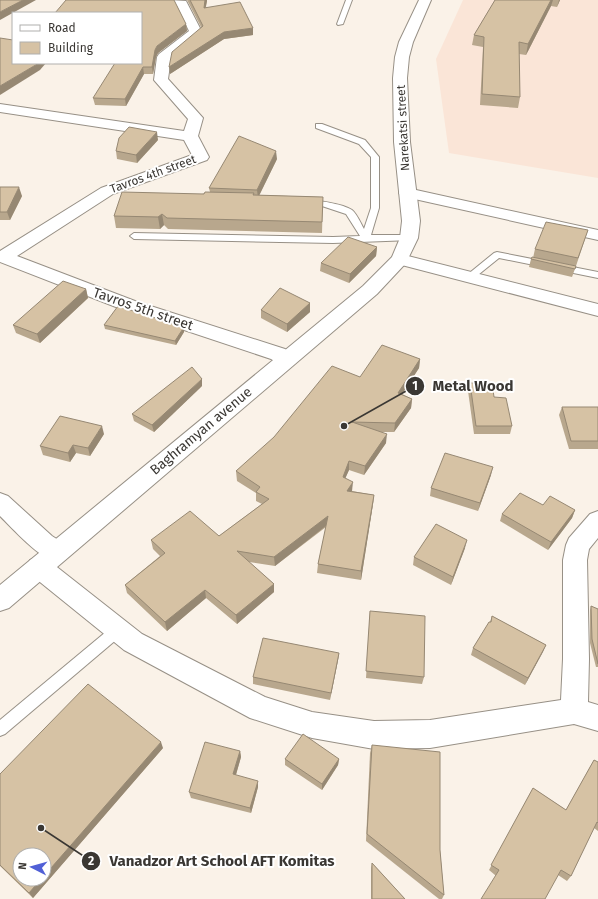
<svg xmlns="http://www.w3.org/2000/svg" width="598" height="899" font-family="'Fira Sans',sans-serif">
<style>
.industrial{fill:#fae5d7}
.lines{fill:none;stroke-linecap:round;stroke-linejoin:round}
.service-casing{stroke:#979086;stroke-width:2}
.minor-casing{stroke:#979086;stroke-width:2}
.tertiary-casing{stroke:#979086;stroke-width:2}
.secondary-casing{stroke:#979086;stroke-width:2}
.trunk-casing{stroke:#979086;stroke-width:2}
.service{fill:#fff;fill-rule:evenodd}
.minor{fill:#fff;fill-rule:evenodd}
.tertiary{fill:#fff;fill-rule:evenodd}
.secondary{fill:#fff;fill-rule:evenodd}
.trunk{fill:#fff;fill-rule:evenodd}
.wall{fill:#b8a78d}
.shaded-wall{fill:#968873}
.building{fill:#d6c2a4;stroke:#968873}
.labels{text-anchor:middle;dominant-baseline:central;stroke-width:4;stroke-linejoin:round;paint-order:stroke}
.far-street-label{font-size:12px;fill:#3a3733;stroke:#fff}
.street-label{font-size:14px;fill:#3a3733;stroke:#fff}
.leader{fill:none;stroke:#3a3733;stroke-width:1.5}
.callout-dot{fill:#3a3733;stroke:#fff;stroke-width:1.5}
.mark-label{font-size:12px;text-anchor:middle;font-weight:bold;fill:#fff}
.callout-label{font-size:15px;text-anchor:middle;font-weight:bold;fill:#3a3733;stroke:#fff;stroke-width:4;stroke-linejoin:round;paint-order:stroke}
</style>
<rect width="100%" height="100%" fill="#faf2e8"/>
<polygon class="industrial" points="463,0 598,0 598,178 449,153 436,59"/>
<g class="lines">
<g class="service-casing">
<g id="service">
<polygon points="346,0 352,0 343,24 338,25 337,24"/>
<path d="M316 124H322L365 140 379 157V208L371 235H409L413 238 412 240 333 243 134 239 130 236 134 233 333 237 360 236 346 214 319 205H308L304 203C310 197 345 205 352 210 357 214 361 224 364 229L371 208V157L359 144 316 128Z"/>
<polygon points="497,252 598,272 598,278 499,258 473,279 467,279 465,277 467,275 494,253"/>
<polygon points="118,624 123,626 124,630 123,634 5,734 0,736 0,720 113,626"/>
</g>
</g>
<g class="minor-casing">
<g id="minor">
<path d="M168 0 186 1 202 32 171 58 168 79 203 118 198 136 209 157 207 160 113 194 17 256 135 301 285 349 293 354 296 359 293 364C284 367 279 364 271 359L121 309 0 262V251L101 188 192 155 184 140 0 112V104L184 131 188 119 154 80 157 57 159 54 189 31 177 6Z"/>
<polygon points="407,188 598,230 598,240 401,196 399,193 401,190"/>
<polygon points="598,511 598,538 589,549 587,560 589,659 588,702 598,705 598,731 574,724 430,748 374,749 312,738 250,718 124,650 30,574 27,567 30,560 39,557 48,560 142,634 265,697 312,712 374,721 430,720 561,700 563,659 563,560 566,545 569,538 590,514"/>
</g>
</g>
<g class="tertiary-casing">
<path id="tertiary" d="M0 493 8 496 52 536 66 545 69 552 66 559C63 560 59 562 57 562 42 561 11 527 0 516Z"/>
</g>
<g class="secondary-casing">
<polygon id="secondary" points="400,254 598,304 598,316 394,263 391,259 394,255"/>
</g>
<g class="trunk-casing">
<polygon id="trunk" points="419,0 431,0 413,42 409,57 407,78 410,142 420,221 418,238 406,263 377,294 9,608 0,611 0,585 363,286 392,257 400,238 402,221 394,142 393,78 395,57 399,42"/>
</g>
<use href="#service" class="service"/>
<use href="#minor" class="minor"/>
<use href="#tertiary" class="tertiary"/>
<use href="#secondary" class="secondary"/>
<use href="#trunk" class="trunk"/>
</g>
<g class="wall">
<polygon points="183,0 207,0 206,7 253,35 224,39 170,74 201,27 187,0"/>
<polygon points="495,0 560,0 557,7 551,6 526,55 519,54 520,97 518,108 480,105 483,47 472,45 474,35"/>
<polygon points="186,24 187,31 158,53 156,57 153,74 144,74 126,106 95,105 93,98"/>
<polygon points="158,140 137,163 117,159 116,151"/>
<polygon points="277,159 259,195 323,197 322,233 168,229 164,225 160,229 116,228 114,216 210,192 209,188"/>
<polygon points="0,187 22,196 10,220 0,220"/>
<polygon points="588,230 576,266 533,258 535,249"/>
<polygon points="377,247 376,256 349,283 320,271 321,263"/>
<polygon points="531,259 576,266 572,277 529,267"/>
<polygon points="86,289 88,298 40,343 16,333 13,325"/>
<polygon points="310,303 310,312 287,332 261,318 261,310"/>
<polygon points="104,325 184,332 176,345 105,329"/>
<polygon points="420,359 419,368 402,394 412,399 411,408 394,432 382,432 386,443 364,475 349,470 345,478 352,491 374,495 373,504 361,580 317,573 318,564 326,527 275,566 249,562 274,584 274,592 237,624 206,598 167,631 127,593 125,585 160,556 153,549 151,540 219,536 262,504 256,501 256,493 237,481 236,471 360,377"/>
<polygon points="470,383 494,397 512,426 510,434 474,434 468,391"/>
<polygon points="202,386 154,432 134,421 132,414"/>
<polygon points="562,407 598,407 598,449 569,449 559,415"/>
<polygon points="104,434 90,456 76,453 70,462 43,455 40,446"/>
<polygon points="491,475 478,511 430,496 431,488"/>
<polygon points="575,510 572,518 548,550 500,521 502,514"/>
<polygon points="465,548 451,585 413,565 414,557"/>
<polygon points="591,606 598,609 598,667 596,667 590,643 590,610"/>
<polygon points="370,611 424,677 422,684 366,678"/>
<polygon points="492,616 546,645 525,685 471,655 473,648 490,622"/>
<polygon points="339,653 338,660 330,700 253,684 253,677"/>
<polygon points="372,745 440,850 444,895 442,899 439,899 366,841 370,753"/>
<polygon points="163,748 33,898 0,866 0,774"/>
<polygon points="240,751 241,757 236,775 258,787 251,813 191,798 189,792"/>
<polygon points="285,759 339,759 338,765 322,790 285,765"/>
<polygon points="594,760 598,762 598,831 594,828 571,876 567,881 558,875 495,875 489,870 533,788 566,810"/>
<polygon points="372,863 405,899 371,899 371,868"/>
</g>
<g class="shaded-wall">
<polygon points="23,0 36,0 0,20 0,12"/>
<polygon points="205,0 207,0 207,1 204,14 204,8"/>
<polygon points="551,0 553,0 551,6 526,55 528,44"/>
<polygon points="559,0 560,0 557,7"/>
<polygon points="186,24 187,31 158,53 156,57 153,74 152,67 155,50 157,46"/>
<polygon points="253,28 253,35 224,39 170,74 169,67 224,32"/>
<polygon points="39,63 46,63 40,70 0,95 0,86"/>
<polygon points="143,67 144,74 126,106 125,99"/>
<polygon points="157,132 158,140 137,163 136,155"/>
<polygon points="276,151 277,159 258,198 257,190"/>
<polygon points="19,187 22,196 10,220 7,212"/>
<polygon points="162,214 164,225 160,229 158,217"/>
<polygon points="377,247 376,256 349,283 350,274"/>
<polygon points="86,289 88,298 40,343 37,334"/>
<polygon points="310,303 310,312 287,332 287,324"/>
<polygon points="184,327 184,332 176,345 175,341"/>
<polygon points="420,359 419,368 397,402 398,393"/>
<polygon points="202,379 202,386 154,432 152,425"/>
<polygon points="412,399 411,408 394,432 395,423"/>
<polygon points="102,426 104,434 90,456 88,448"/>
<polygon points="387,434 386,443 364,475 365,466"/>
<polygon points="73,445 76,453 70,462 68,453"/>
<polygon points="349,461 349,470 342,486 343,477"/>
<polygon points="493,467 491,475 478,511 480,503"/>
<polygon points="353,482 352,491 347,491"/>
<polygon points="374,495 373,504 361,580 361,571"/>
<polygon points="575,510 572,518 548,550 551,542"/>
<polygon points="328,516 327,525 275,566 274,557"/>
<polygon points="467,540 465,548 451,585 453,577"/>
<polygon points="274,584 274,592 237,624 236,615"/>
<polygon points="205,590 206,598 167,631 165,622"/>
<polygon points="546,645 543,652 525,685 528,678"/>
<polygon points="339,653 338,660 330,700 331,693"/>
<polygon points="161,742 163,748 33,898 29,893 41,879 44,879 44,876"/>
<polygon points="240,751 241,757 234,781 233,774"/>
<polygon points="339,759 338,765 322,790 322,784"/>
<polygon points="258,781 258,787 251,813 250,808"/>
</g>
<g class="building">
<polygon points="0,0 23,0 0,12"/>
<polygon points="66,0 174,0 186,24 157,46 155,50 152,67 143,67 125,99 93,98 115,63 141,63 141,13 55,13"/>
<polygon points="190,0 205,0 204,8 240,2 253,28 224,32 169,67 172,52 203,26"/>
<polygon points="495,0 551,0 528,44 519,42 520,97 482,94 484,37 474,35"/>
<polygon points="0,38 13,40 13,63 39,63 0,86"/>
<polygon points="129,127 157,132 136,155 116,151 119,138"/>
<polygon points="239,136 276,151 257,190 209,188"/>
<polygon points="0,187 19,187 7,212 0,212"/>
<polygon points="122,192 204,194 205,192 254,193 253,195 323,197 322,222 167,218 162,214 158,217 114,216"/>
<polygon points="546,222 588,230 578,258 535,249"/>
<polygon points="348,237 377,247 350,274 321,263"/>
<polygon points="532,257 576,266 575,269 531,259"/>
<polygon points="63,281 86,289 37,334 13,325"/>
<polygon points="280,288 310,303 287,324 261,310"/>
<polygon points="118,306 184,327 175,341 104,325"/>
<polygon points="382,345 420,359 398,393 412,399 395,423 352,422 387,434 365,466 349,461 343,477 353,482 347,491 374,495 361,571 318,564 328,516 274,557 237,551 274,584 236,615 205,590 165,622 125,585 165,553 151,540 190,511 219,536 269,499 256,492 260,487 236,471 274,437 332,366 360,377"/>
<polygon points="192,367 202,379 152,425 132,414"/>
<polygon points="470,383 492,383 494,397 506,398 512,426 476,426"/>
<polygon points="562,407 598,407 598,441 571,441"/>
<polygon points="60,416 102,426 88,448 73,445 68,453 40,446"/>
<polygon points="445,453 493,467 480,503 431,488"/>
<polygon points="520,493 543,505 550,496 575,510 551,542 502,514"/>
<polygon points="436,524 467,540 453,577 414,557"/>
<polygon points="591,606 598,609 598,664 592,639"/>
<polygon points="370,611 425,616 424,677 366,671"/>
<polygon points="492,616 546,645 528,678 473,648 489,622 491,622"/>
<polygon points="263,638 339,653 331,693 253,677"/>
<polygon points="88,684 161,742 44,876 44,855 20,855 20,879 41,879 29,893 0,865 0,774"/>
<polygon points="303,734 339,759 322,784 285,759"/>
<polygon points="205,742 240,751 233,774 258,781 250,808 189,792"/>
<polygon points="372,745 440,752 440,850 444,895 367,834"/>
<polygon points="594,760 598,762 598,823 597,822 571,876 561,870 545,899 481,899 499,870 491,865 533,788 566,810"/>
<polygon points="372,863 405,899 372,899"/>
</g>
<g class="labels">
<g class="far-street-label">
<text transform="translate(403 128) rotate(-93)">Narekatsi street</text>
<text transform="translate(153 174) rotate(-20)">Tavros 4th street</text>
</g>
<g class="street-label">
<text transform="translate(143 309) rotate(19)">Tavros 5th street</text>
<text transform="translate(201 431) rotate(-40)">Baghramyan avenue</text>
</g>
</g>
<path class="leader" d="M344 426L415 386M41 828L91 861"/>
<g class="callout-dot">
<circle cx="344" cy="426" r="4"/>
<circle cx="41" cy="828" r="4"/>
<circle cx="415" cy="386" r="10"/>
<circle cx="91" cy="861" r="10"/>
</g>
<g class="mark-label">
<text x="415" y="390">1</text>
<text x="91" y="865">2</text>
</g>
<g class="callout-label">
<text x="473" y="391">Metal Wood</text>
<text x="222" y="866">Vanadzor Art School AFT Komitas</text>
</g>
<rect x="12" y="12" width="130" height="52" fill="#ffffff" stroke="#b0afad"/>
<rect x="20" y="25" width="20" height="6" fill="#ffffff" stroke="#b0afad"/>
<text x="48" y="32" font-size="12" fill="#3a3733">Road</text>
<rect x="20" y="42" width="20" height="12" fill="#d6c2a4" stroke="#b0afad"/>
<text x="48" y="52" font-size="12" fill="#3a3733">Building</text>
<g transform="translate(32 867) rotate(276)"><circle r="19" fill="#ffffff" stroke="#b0afad"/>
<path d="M0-3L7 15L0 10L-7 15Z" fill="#5160d6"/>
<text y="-6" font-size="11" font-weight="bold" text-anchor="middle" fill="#3a3733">N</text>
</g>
</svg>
